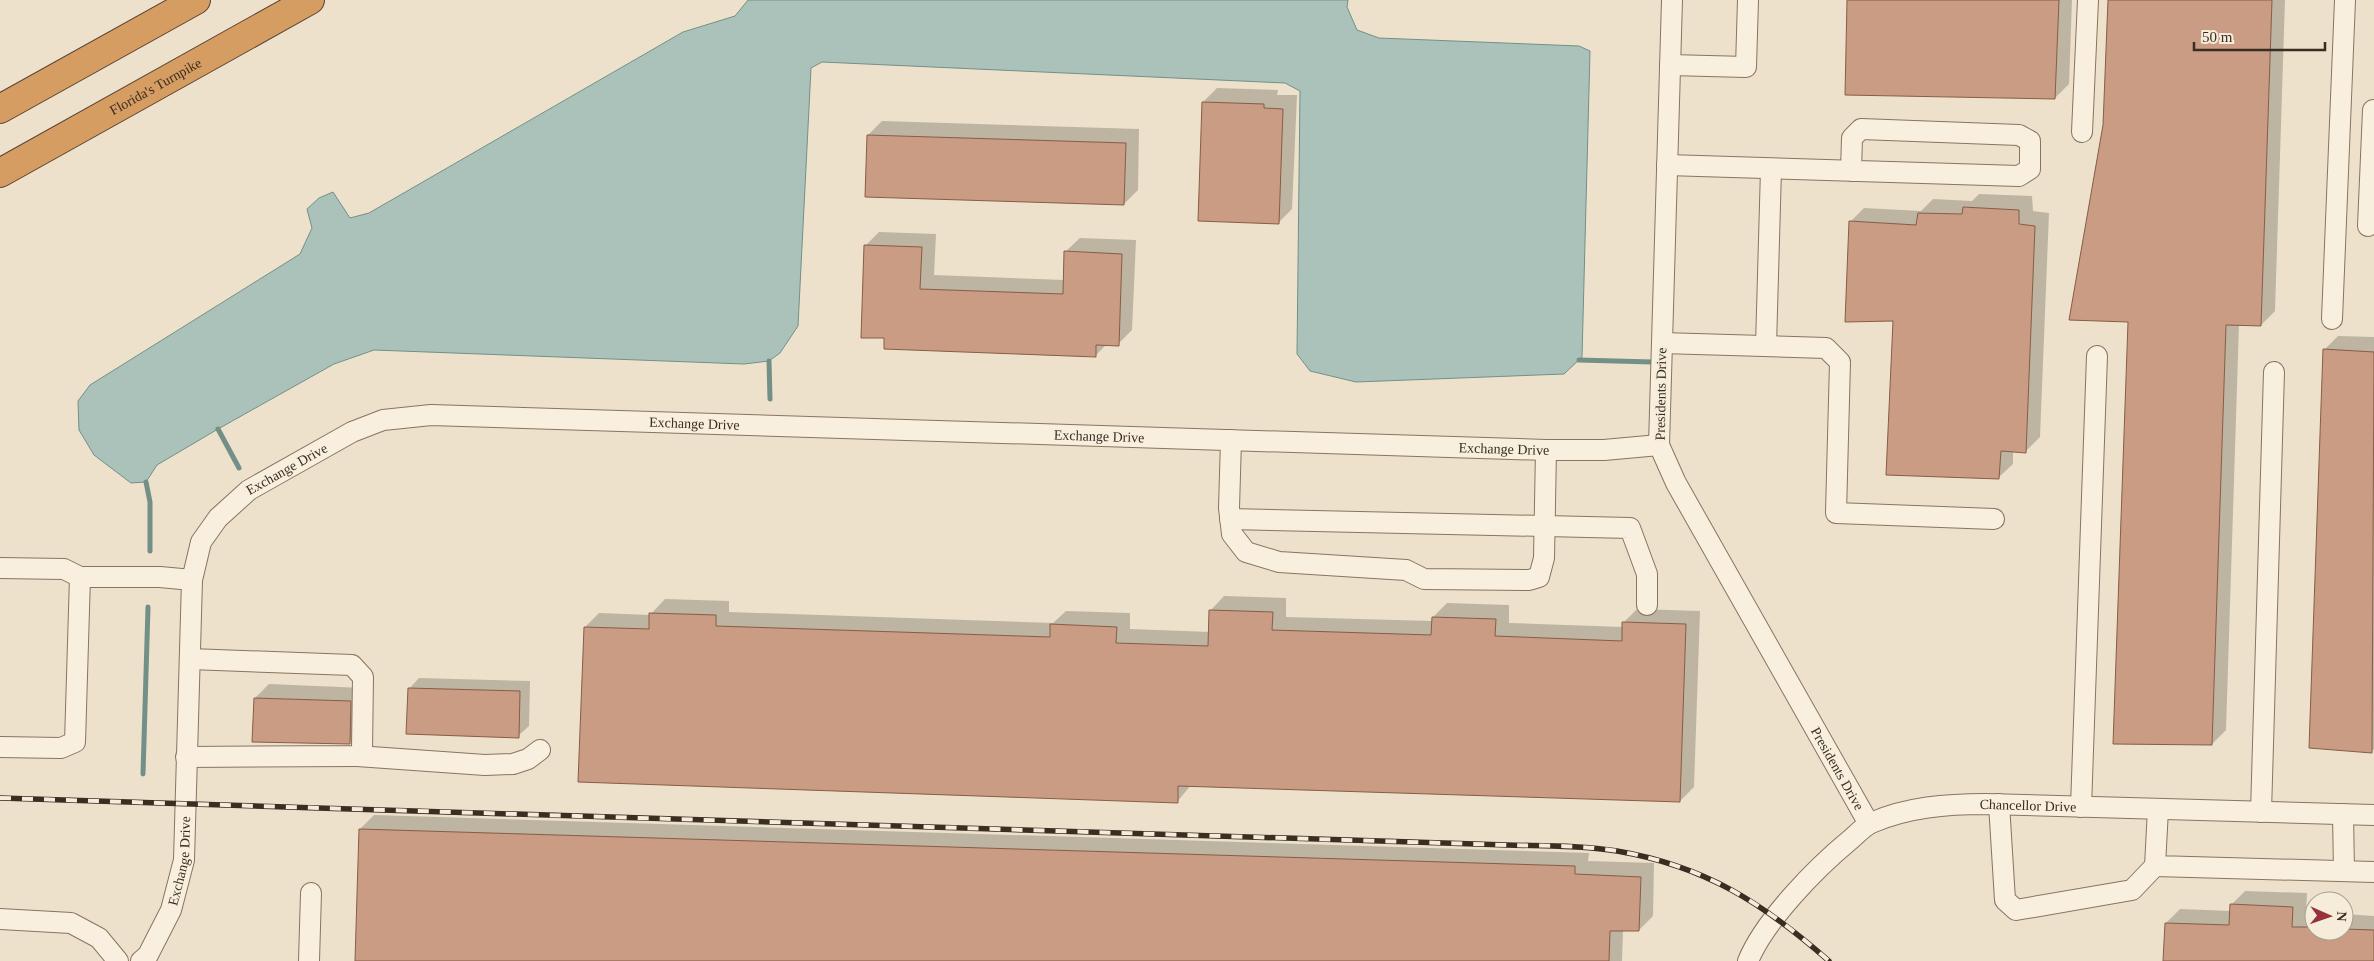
<svg xmlns="http://www.w3.org/2000/svg" width="2374" height="961" font-family="Georgia,serif">
<style>
.water{fill:#abc2ba;stroke:#729087}
.shadow{fill:#0003}
.lines{fill:none;stroke-linecap:round;stroke-linejoin:round}
.stream{stroke:#729087;stroke-width:5}
.building{fill:#c99c83;stroke:#875d46}
.minor-casing{stroke:#89745f;stroke-width:22}
.highway-casing{stroke:#584233;stroke-width:30}
.minor{stroke:#f8efde;stroke-width:20}
.highway{stroke:#d69d62;stroke-width:28}
.rail-casing{stroke:#3b2d22;stroke-width:5.5}
.rail{stroke:#f5ecda;stroke-width:4;stroke-dasharray:11;stroke-linecap:butt}
.labels{text-anchor:middle;dominant-baseline:central;stroke-width:5;stroke-linejoin:round;paint-order:stroke}
.street-label{font-size:14px;fill:#3b2d22;stroke:#f5ecda}
</style>
<rect width="100%" height="100%" fill="#ede1cb"/>
<polygon class="water" points="748,0 1348,0 1347,7 1357,30 1379,38 1579,46 1590,51 1582,357 1564,374 1356,382 1310,371 1297,354 1300,91 1285,83 822,62 811,68 798,326 780,353 769,361 744,364 374,350 334,364 218,429 157,465 146,482 131,483 94,455 79,430 78,401 90,385 300,254 312,228 307,209 319,198 333,192 350,218 369,213 683,32 735,16"/>
<g class="shadow">
<polygon points="1849,0 2072,0 2069,84 2055,98"/>
<polygon points="2109,0 2285,0 2275,311 2261,325 2239,324 2226,730 2212,744 2129,321 2104,125"/>
<polygon points="1217,88 1278,90 1277,95 1297,95 1292,209 1278,223 1203,102"/>
<polygon points="882,121 1139,129 1138,190 1124,204 868,135"/>
<polygon points="1979,194 2032,196 2033,211 2049,213 2040,437 2026,451 2013,450 2013,464 1998,478 1895,320 1850,222 1864,208 1921,211 1933,199 1972,201"/>
<polygon points="879,232 936,234 934,275 1064,280 1065,252 1080,238 1136,240 1132,330 1118,344 1107,344 1095,356 886,337 865,246"/>
<polygon points="2338,336 2374,337 2374,749 2372,751 2324,350"/>
<polygon points="1224,596 1286,598 1286,617 1433,621 1433,617 1447,603 1509,605 1509,623 1623,627 1623,623 1637,609 1700,611 1694,787 1680,801 1191,785 1177,802 585,627 599,613 650,615 665,599 729,601 729,612 1053,623 1066,611 1130,613 1130,629 1210,632 1210,611"/>
<polygon points="419,678 530,681 529,726 518,736 409,689"/>
<polygon points="269,684 364,688 364,729 350,743 255,698"/>
<polygon points="374,815 1589,853 1588,861 1654,863 1653,916 1639,930 1623,930 1622,961 356,961 360,829"/>
<polygon points="2245,891 2307,893 2306,913 2314,913 2314,931 2344,931 2344,914 2374,916 2374,961 2164,961 2166,923 2180,909 2231,911 2231,905"/>
</g>
<g class="lines">
<g class="stream">
<polyline points="1579,360 1652,362"/>
<polyline points="769,361 770,399"/>
<polyline points="218,429 239,468"/>
<polyline points="146,482 150,502 150,551"/>
<polyline points="143,774 148,607"/>
</g>
</g>
<g class="building">
<polygon points="1847,0 2059,0 2055,99 1845,95"/>
<polygon points="2108,0 2272,0 2261,326 2226,325 2212,745 2113,744 2128,322 2069,320 2103,125"/>
<polygon points="1202,102 1264,104 1264,108 1283,109 1279,224 1198,221"/>
<polygon points="867,135 1126,143 1124,205 865,197"/>
<polygon points="1963,207 2019,210 2019,224 2035,226 2026,453 2001,451 1999,479 1886,475 1893,321 1845,322 1849,221 1916,225 1918,213 1962,214"/>
<polygon points="864,245 922,247 920,289 1063,294 1064,251 1122,254 1119,346 1096,345 1096,357 884,349 884,338 861,338"/>
<polygon points="2323,349 2374,352 2372,753 2309,748"/>
<polygon points="1209,610 1273,612 1272,630 1431,635 1432,617 1496,619 1495,636 1622,641 1622,622 1686,624 1680,802 1178,786 1178,803 578,782 584,627 649,629 649,613 716,615 716,626 1050,637 1050,624 1117,627 1116,643 1208,646"/>
<polygon points="408,688 520,691 519,738 406,734"/>
<polygon points="254,698 351,701 350,744 252,742"/>
<polygon points="359,829 1575,866 1575,874 1641,877 1639,931 1610,931 1609,961 355,961"/>
<polygon points="2230,904 2293,907 2292,927 2314,927 2314,931 2344,931 2344,929 2374,930 2374,961 2163,961 2165,923 2229,925"/>
</g>
<g class="lines">
<g class="minor-casing">
<g id="minor">
<path id="s1" d="M1672 0 1659 445 1676 483 1869 824"/>
<polyline points="1670,65 1746,67 1748,0"/>
<polyline points="2082,132 2088,0"/>
<polyline points="1667,165 2019,176 2030,169 2030,141 2019,135 1861,129 1852,138 1851,171"/>
<polyline points="2368,226 2373,110"/>
<polyline points="2332,319 2345,0"/>
<polyline points="1662,343 1826,348 1840,362 1836,513 1994,519"/>
<polyline points="1766,346 1771,169"/>
<polyline points="1231,440 1229,508 1232,534 1246,552 1279,562 1406,570 1424,579 1529,580 1539,577 1544,558 1546,450"/>
<polyline points="1230,519 1630,528 1647,574 1647,605"/>
<polyline points="0,568 64,569 80,577 160,577 192,580"/>
<polyline points="0,747 61,748 75,742 80,577"/>
<polyline points="357,756 485,765 513,764 528,759 540,750"/>
<polyline points="186,757 357,756 362,750 363,677 352,665 190,659"/>
<polyline points="1999,804 2005,900 2016,910 2132,890 2155,866"/>
<polyline points="2081,807 2097,356"/>
<polyline points="2158,809 2155,866 2374,872"/>
<polyline points="2261,812 2274,372"/>
<polyline points="2343,814 2344,871"/>
<polyline points="0,919 71,923 99,938 118,961"/>
<path id="s2" d="M141 961 148 955 171 910 184 860 192 580 201 542 218 518 249 490 352 432 383 420 431 415 1546 450H1604L1659 445"/>
<polyline points="309,961 311,893"/>
<path id="s3" d="M1748 961C1765 920 1816 868 1850 840 1856 835 1863 827 1871 823 1907 807 1947 804 1986 804L2374 815"/>
</g>
</g>
<g class="highway-casing">
<g id="highway">
<polyline points="0,109 196,0"/>
<path id="s4" d="M0 173 310 0"/>
</g>
</g>
<use href="#minor" class="minor"/>
<use href="#highway" class="highway"/>
<g class="rail-casing">
<path id="rail" d="M0 798 1507 845C1543 846 1581 845 1617 851 1705 866 1763 903 1829 961"/>
</g>
<use href="#rail" class="rail"/>
</g>
<g class="labels">
<g class="street-label">
<text stroke="none"><textPath href="#s4" startOffset="178">Florida's Turnpike</textPath></text>
<text transform="translate(1661 394) rotate(-89)">Presidents Drive</text>
<text stroke="none"><textPath href="#s2" startOffset="965">Exchange Drive</textPath></text>
<text stroke="none"><textPath href="#s2" startOffset="1370">Exchange Drive</textPath></text>
<text stroke="none"><textPath href="#s2" startOffset="1775">Exchange Drive</textPath></text>
<text stroke="none"><textPath href="#s2" startOffset="545">Exchange Drive</textPath></text>
<text stroke="none"><textPath href="#s1" startOffset="815">Presidents Drive</textPath></text>
<text stroke="none"><textPath href="#s3" startOffset="346">Chancellor Drive</textPath></text>
<text stroke="none"><textPath href="#s2" startOffset="110">Exchange Drive</textPath></text>
</g>
</g>
<g transform="translate(2329 916) rotate(92)"><circle r="24" fill="#f5ecda" stroke="#aba090"/>
<path d="M0-4L9 19L0 12L-9 19Z" fill="#963238"/>
<text y="-8" font-size="14" font-weight="bold" text-anchor="middle" fill="#3b2d22">N</text>
</g>
<path d="M2194 42v8h131v-8" fill="none" stroke="#3b2d22" stroke-width="2.5"/>
<text x="2202" y="42" font-size="15" fill="#3b2d22" stroke="#f5ecda" stroke-width="4" paint-order="stroke">50 m</text>
</svg>
